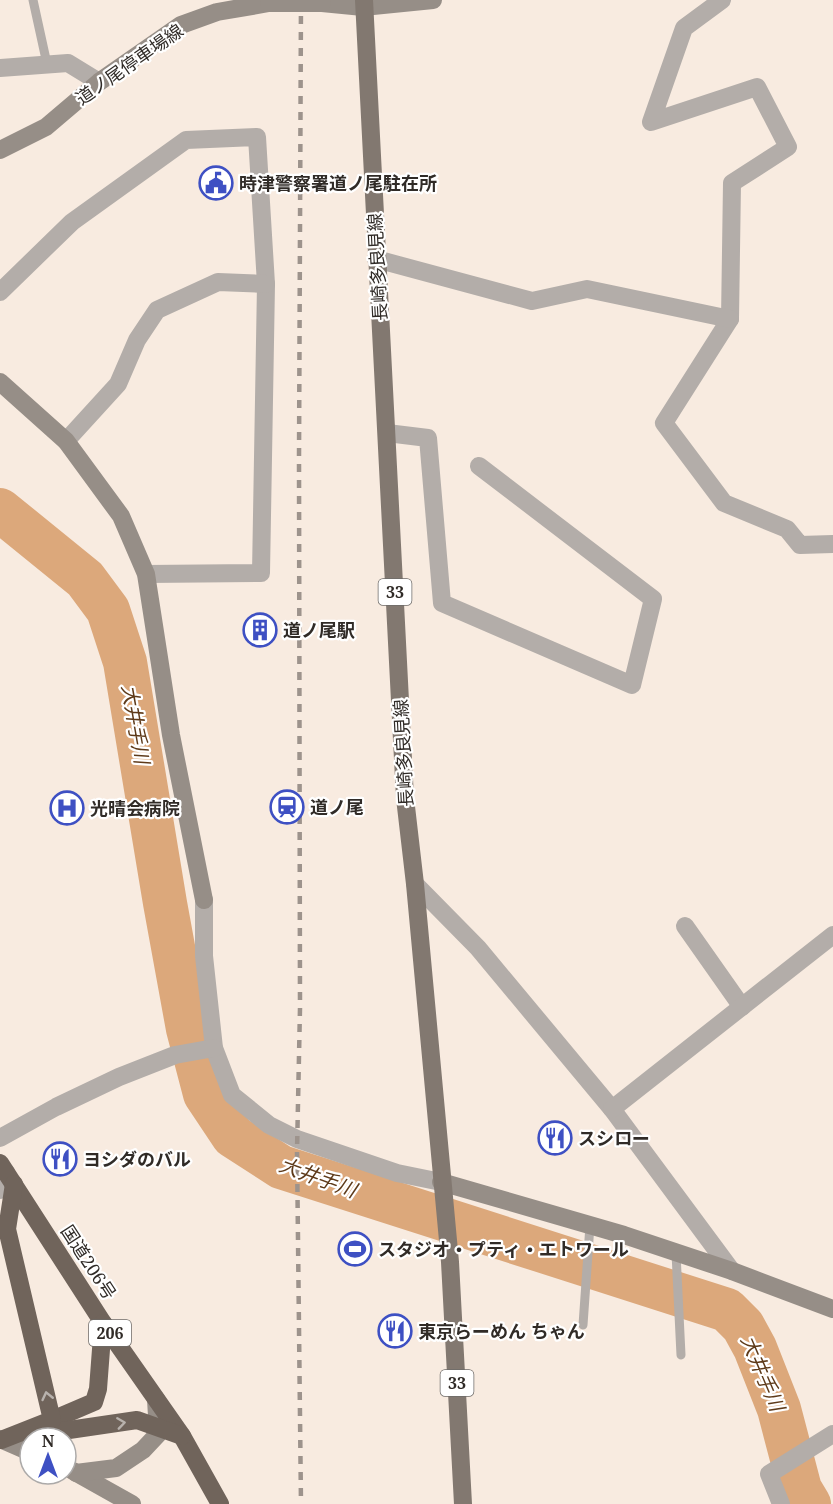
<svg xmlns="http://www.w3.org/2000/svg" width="833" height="1504" font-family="'Noto Serif','Noto Sans JP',serif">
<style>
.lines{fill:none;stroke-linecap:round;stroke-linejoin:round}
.river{stroke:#dca87b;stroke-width:44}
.lane{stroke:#b3ada9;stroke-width:9}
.street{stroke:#b3ada9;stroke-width:18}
.secondary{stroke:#968e87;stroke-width:18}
.primary{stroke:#827870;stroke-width:18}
.highway{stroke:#70645b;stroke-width:18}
.rail{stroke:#9d938c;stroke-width:4.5;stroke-dasharray:8 8;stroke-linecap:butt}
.secondary-bridge{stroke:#968e87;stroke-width:18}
.oneway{stroke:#b8b2ad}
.labels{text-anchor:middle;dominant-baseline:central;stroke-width:4.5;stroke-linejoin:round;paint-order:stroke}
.shield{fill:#fff;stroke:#6e6b68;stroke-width:1.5}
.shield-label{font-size:16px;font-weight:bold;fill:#302b27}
.street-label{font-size:18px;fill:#302b27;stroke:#fff}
.poi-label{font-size:18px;font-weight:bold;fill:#302b27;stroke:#fff;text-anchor:start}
.water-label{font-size:20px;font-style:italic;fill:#5e3a19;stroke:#fff}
</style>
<rect width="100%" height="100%" fill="#f8ebe0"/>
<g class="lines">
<polyline class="river" points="0,510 85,579 108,610 125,662 165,903 188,1029 205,1094 233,1136 281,1167 727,1310 743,1326 755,1348 779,1409 800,1489 809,1504"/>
<g class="lane">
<polyline points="33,0 47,64"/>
<polyline points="676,1253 681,1355"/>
<polyline points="583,1325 590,1225"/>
</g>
<g class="street">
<polyline points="722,0 684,28 651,122 757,87 788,147 732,183 730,319 664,423 724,503 787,529 800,545 833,544"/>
<polyline points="0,68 68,63 99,82"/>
<polyline points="376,259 532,301 587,289 730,319"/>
<polyline points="0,292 72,222 186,140 257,137 266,284 261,573 146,574"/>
<polyline points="387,433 428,438 442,603 632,685 653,599 479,466"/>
<polyline points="66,441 118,384 137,340 157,310 218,282 266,284"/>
<polyline points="415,884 478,948 612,1109 732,1271"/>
<polyline points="204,900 204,956 214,1048 232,1095 269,1125 297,1139 397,1173 441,1182"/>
<polyline points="685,926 742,1007"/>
<polyline points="612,1109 833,935"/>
<polyline points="0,1138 56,1107 119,1077 175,1055 214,1048"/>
<polyline points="0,1190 6,1172"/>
<polyline points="781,1504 769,1474 833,1434"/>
</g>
<g class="secondary">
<polyline points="322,3 363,7 433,0"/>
<polyline points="0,150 46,127 99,82 181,25 217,12 269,3"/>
<polyline points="0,382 66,441 121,516 146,574 171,735 204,900"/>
<polyline points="441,1182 624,1235 732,1271 833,1309"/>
<polyline points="0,1439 30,1452"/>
<polyline points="73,1471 132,1504"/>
<polyline points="76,1473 116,1468 143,1450 158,1434 156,1399"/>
</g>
<polyline class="primary" points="364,0 405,798 415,884 450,1262 463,1504"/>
<g class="highway">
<polyline points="0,1163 103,1323 182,1436 220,1504"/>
<polyline points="52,1420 94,1402 98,1389 103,1323"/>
<polyline points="35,1435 137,1420 182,1436"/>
<polyline points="1,1440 52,1420 7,1229 14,1184"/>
</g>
<polyline class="rail" points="301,0 299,459 300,1008 297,1151 301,1504"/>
<polyline class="secondary-bridge" points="269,3 322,3"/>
</g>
<defs><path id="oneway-chevron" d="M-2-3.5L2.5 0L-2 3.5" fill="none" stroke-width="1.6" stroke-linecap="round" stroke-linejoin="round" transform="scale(1.5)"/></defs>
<g class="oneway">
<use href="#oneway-chevron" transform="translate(47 1396) rotate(-103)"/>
<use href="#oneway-chevron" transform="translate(121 1423) rotate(-8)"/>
</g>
<defs>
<g id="civic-ring" transform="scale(1.725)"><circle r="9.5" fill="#fff" stroke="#3e50c3" stroke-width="1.5"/><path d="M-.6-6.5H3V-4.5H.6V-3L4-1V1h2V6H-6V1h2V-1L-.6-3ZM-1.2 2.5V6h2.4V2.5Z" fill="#3e50c3"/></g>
<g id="building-ring" transform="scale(1.725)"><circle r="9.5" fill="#fff" stroke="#3e50c3" stroke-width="1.5"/><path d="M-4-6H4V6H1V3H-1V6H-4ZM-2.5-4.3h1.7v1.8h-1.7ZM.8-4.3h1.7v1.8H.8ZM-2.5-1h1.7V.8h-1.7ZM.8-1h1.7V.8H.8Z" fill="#3e50c3"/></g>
<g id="station-ring" transform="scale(1.725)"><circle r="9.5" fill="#fff" stroke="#3e50c3" stroke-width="1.5"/><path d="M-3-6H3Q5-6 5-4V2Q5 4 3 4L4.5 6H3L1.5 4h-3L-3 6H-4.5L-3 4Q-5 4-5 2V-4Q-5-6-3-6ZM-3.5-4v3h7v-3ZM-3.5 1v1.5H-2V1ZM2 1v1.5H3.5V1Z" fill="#3e50c3"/></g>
<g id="hospital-ring" transform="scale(1.725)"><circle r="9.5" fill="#fff" stroke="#3e50c3" stroke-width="1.5"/><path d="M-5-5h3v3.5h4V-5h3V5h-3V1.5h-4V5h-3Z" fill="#3e50c3"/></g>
<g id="restaurant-ring" transform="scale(1.725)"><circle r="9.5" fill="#fff" stroke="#3e50c3" stroke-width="1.5"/><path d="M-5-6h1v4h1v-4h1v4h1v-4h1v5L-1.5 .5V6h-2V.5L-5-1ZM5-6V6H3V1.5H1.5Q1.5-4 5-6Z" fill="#3e50c3"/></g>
<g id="stadium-ring" transform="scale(1.725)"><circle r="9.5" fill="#fff" stroke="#3e50c3" stroke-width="1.5"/><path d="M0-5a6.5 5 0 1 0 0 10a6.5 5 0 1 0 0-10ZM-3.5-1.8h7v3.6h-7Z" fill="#3e50c3"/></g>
</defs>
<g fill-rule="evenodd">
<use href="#civic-ring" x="216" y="183"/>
<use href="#building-ring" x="260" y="630"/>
<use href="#station-ring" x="287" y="807"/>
<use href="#hospital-ring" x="67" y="808"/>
<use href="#restaurant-ring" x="555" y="1138"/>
<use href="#restaurant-ring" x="60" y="1159"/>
<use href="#stadium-ring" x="355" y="1249"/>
<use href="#restaurant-ring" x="395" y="1331"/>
</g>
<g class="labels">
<g class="shield">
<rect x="378.5" y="579" width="33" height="26" rx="4.5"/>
<rect x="89" y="1320" width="42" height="26" rx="4.5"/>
<rect x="440.5" y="1370" width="33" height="26" rx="4.5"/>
</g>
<g class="shield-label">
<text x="395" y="592">33</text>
<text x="110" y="1333">206</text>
<text x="457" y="1383">33</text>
</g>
<g class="street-label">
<text transform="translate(129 64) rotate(-35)">道ノ尾停車場線</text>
<text transform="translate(377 267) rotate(-93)">長崎多良見線</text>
<text transform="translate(403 753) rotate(-93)">長崎多良見線</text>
<text transform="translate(89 1262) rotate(57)">国道206号</text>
</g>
<g class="poi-label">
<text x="239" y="183">時津警察署道ノ尾駐在所</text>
<text x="283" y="630">道ノ尾駅</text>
<text x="310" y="807">道ノ尾</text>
<text x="90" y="808">光晴会病院</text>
<text x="578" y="1138">スシロー</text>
<text x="83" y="1159">ヨシダのバル</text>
<text x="378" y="1249">スタジオ・プティ・エトワール</text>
<text x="418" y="1331">東京らーめん ちゃん</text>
</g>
<g class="water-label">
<text transform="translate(136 724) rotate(80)">大井手川</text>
<text transform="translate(318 1177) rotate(20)">大井手川</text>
<text transform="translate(763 1373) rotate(67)">大井手川</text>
</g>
</g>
<g transform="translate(48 1456)"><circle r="28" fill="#ffffff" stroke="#acaaa9" stroke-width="1.5"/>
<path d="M0-4.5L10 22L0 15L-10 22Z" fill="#3e50c3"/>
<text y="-9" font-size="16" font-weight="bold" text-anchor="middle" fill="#302b27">N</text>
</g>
</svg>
